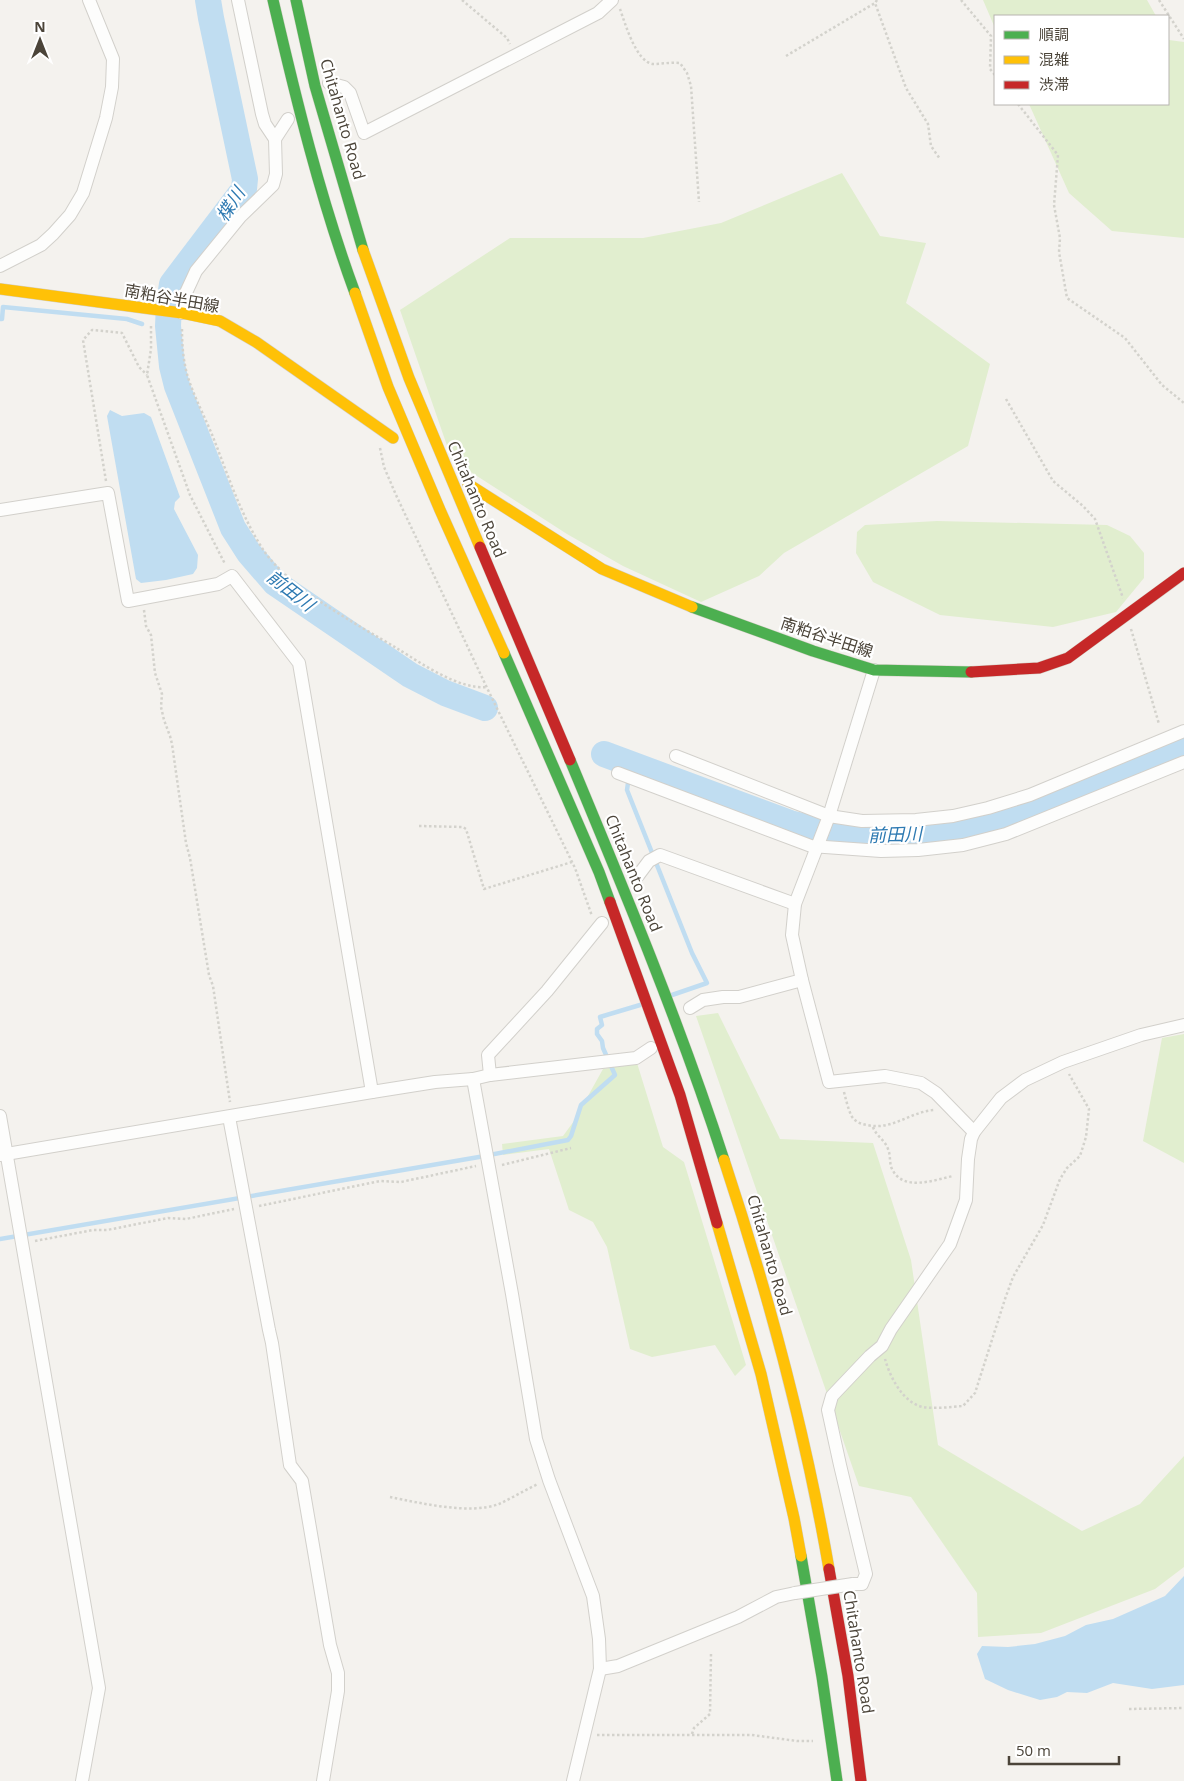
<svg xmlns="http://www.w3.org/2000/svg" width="1184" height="1781" font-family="'Open Sans','Noto Sans JP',sans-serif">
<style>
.green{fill:#e1eecf}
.water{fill:#c0ddf1}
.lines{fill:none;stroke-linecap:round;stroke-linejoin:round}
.stream{stroke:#c0ddf1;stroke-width:4.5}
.river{stroke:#c0ddf1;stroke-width:26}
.street-casing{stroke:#d2d0cb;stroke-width:14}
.fast-casing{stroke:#d3cfc5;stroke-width:12}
.slow-casing{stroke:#d3cfc5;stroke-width:12}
.jam-casing{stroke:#d3cfc5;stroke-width:12}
.path{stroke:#d3d2cc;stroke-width:2.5;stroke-dasharray:2.5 2.5;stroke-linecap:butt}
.street{stroke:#fdfdfc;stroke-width:12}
.fast{stroke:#4caf50;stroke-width:11}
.slow{stroke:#ffc107;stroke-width:11}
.jam{stroke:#c62828;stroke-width:11}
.street-bridge-casing{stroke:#d2d0cb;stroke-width:14;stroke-linecap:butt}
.street-bridge{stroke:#fdfdfc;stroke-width:12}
.labels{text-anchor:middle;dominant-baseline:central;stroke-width:4.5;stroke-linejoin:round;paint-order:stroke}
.street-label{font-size:16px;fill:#4b4439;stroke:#fff}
.water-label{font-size:18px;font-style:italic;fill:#2e7ab2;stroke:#fff}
</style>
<rect width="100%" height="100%" fill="#f4f2ee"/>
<g class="green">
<polygon points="983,0 1147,0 1156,16 995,16 995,28"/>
<polygon points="1168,38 1169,40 1184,42 1184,238 1112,231 1069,193 1029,104 1168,104"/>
<polygon points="842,173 880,236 926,243 906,303 990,364 968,446 784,553 759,576 701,602 623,566 567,534 452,460 400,310 510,238 643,238 721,223"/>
<polygon points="937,521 1107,525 1130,536 1144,553 1144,578 1116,612 1053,627 940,615 873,582 856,553 857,532 865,525"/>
<polygon points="718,1013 780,1139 873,1143 911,1260 938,1445 1082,1531 1140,1504 1184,1456 1184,1567 1155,1589 1041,1633 978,1637 977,1593 911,1497 859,1486 696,1016"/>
<polygon points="1184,1034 1184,1163 1143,1141 1162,1038"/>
<polygon points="637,1063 663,1147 684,1162 746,1365 735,1376 715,1345 652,1357 630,1349 607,1247 593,1222 569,1210 549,1149 503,1155 502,1144 563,1136 574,1121 603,1069"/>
</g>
<g class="water">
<polygon points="110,410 122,416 144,413 151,417 180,497 175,502 174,509 198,555 197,568 193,574 166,580 141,583 136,579 107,416"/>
<polygon points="1184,1576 1184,1685 1152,1689 1113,1683 1087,1693 1067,1692 1057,1697 1040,1700 1008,1690 985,1679 977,1654 982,1646 1008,1647 1035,1644 1065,1636 1086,1625 1113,1619 1165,1596"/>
</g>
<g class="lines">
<g class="stream">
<polyline points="0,319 2,319 3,307 127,319 142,324"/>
<polyline points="628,783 627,790 692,953 707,983 672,995"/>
<polyline points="0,1239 479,1157 568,1140 571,1136 581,1105 615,1075 603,1048 602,1041 597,1034 597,1029 602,1025 600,1017 640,1005"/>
</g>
<g class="river">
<polyline points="208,0 211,18 245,179 244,189 172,284 169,304 168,326 172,366 177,386 233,528 249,553 275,583 410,675 445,693 485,708"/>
<polyline points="604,754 790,823 830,833 877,836 953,831 991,822 1027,810 1184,746"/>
</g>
<g class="street-casing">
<g id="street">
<polyline points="329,83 344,87 350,93 364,133 598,13 612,0"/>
<polyline points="275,139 288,119"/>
<polyline points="0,266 41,245 53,234 70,215 83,193 106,118 112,87 113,59 89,0"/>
<polyline points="182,313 184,297 196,271 240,217 273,185 276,174 275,139 265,124 262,114 238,0"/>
<polyline points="0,510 108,493 128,601 218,584 232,576 299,663 372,1092"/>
<polyline points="874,670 829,816 795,904 792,935 802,980 829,1082 885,1076 921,1083 936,1093 974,1132"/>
<polyline points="676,756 829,816 862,821 916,820 953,816 988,808 1030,795 1184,731"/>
<polyline points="618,773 811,846 881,851 918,850 963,845 1006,834 1184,762"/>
<polyline points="637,877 649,861 660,855 795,904"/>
<polyline points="690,1008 703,1000 723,997 739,997 802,980"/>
<polyline points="490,1075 488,1055 547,991 602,923"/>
<polyline points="473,1079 512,1294 536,1439 549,1480 593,1596 599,1639 600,1669 573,1781"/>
<polyline points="0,1116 99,1688 82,1781"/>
<polyline points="229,1117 269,1330 272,1343 290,1465 302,1481 330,1645 338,1673 338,1691 323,1781"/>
<polyline points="0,1155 372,1092 435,1082 473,1079 490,1075 636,1058 651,1048"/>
<polyline points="853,1584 862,1584 866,1574 840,1465 828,1410 832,1396 870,1356 882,1346 891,1329 950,1244 966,1200 968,1159 971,1139 974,1132 1001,1098 1025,1080 1063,1062 1141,1035 1184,1025"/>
<polyline points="600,1669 618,1666 738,1617 776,1597 795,1593"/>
</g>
</g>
<g class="fast-casing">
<g id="fast">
<path d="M273 0C296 99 320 198 355 293"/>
<polyline points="296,0 315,86 363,250"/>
<polyline points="692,607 813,651 874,670 971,672"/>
<polyline points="504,653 599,872 610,902"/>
<path d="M570 760C625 892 680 1024 724 1160"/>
<polyline points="801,1556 822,1677 837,1781"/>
</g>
</g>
<g class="slow-casing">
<g id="slow">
<polyline points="363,250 409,378 480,547"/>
<polyline points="0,289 182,313 220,321 256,342 393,438"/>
<polyline points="355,293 388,387 440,510 504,653"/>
<polyline points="468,484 602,569 692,607"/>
<path d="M724 1160C768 1293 805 1430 829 1569"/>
<polyline points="717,1223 761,1374 794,1518 801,1556"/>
</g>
</g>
<g class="jam-casing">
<g id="jam">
<polyline points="480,547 570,760"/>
<polyline points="971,672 1039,668 1068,658 1184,573"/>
<polyline points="610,902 680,1095 717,1223"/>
<polyline points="829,1569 848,1676 861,1781"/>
</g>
</g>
<g class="path">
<polyline points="462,0 507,38 510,44"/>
<polyline points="877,0 875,3 906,88 928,124 931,146 940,159"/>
<polyline points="961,0 991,36 990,69 995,75"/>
<polyline points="1159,0 1184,39"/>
<path d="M620 9C625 23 636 62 653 64 662 64 671 62 680 63L687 73 691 86 699 202"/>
<polyline points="786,56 875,3"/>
<polyline points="1018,104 1058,155 1054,205 1060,238 1059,252 1067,298 1125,338 1162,385 1184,403"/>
<polyline points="151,326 151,349 147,375 190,495 225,564"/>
<path d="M182 329C182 344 183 359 187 374 193 395 205 417 213 437 228 475 241 516 264 551 291 590 357 624 398 649 421 663 459 690 487 687"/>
<polyline points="1006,399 1053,481 1083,506 1095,519 1123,598"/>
<polyline points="380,448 384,467 396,495 488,690 575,868 592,916"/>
<polyline points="106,481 83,340 92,330 122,333 139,367 147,375"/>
<polyline points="144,610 146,626 151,635 155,673 162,694 161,707 164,720 170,736 172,744 186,843 190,858 209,975 213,986 230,1102"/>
<polyline points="1131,629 1159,724"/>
<polyline points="419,826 463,827 466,829 484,889 572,862"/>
<path d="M844 1092C846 1100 848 1108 851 1115 854 1121 860 1124 867 1125 892 1131 911 1111 935 1110"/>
<path d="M873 1127C876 1136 885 1140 888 1149 891 1156 889 1163 892 1169 903 1192 934 1180 953 1176"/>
<polyline points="502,1165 571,1148"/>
<polyline points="259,1206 380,1181 401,1182 476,1166"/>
<polyline points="35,1241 93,1230 107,1230 168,1218 186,1219 234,1209"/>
<path d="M885 1359C890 1377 903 1403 923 1407 936 1409 951 1407 963 1406L975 1393 1005 1299 1013 1277 1043 1225 1060 1179 1067 1168 1080 1156 1086 1137 1089 1109 1069 1074"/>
<path d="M390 1497C421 1503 469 1515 499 1504 512 1498 525 1490 538 1484"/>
<polyline points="1129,1709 1184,1708"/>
<polyline points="692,1734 694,1728 710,1714 711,1654"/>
<polyline points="597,1735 752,1735 797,1741 813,1741"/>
</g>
<use href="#street" class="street"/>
<use href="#fast" class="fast"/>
<use href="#slow" class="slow"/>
<use href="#jam" class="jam"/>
<g class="street-bridge-casing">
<polyline id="street-bridge" points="795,1593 853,1584"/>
</g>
<use href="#street-bridge" class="street-bridge"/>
</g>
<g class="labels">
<g class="street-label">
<text transform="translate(343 119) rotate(74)">Chitahanto Road</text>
<text transform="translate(172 298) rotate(10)">南粕谷半田線</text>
<text transform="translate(477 499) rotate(67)">Chitahanto Road</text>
<text transform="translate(827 637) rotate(18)">南粕谷半田線</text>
<text transform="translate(634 873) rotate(68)">Chitahanto Road</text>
<text transform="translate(770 1255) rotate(74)">Chitahanto Road</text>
<text transform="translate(859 1652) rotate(81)">Chitahanto Road</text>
</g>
<g class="water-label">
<text transform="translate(230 204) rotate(-57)">楪川</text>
<text transform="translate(291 590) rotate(38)">前田川</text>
<text transform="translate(895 834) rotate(-2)">前田川</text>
</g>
</g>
<rect x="994" y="15" width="175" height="90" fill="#ffffff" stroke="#b7b4b0"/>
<rect x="1004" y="31" width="25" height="8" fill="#4caf50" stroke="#b7b4b0"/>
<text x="1039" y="40" font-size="15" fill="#4b4439">順調</text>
<rect x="1004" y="56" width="25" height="8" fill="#ffc107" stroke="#b7b4b0"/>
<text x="1039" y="65" font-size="15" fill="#4b4439">混雑</text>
<rect x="1004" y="81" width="25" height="8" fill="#c62828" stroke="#b7b4b0"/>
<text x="1039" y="90" font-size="15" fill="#4b4439">渋滞</text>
<g transform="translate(40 40)" stroke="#ffffff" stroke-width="4" paint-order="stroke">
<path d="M0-4L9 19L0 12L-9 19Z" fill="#4b4439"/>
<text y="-8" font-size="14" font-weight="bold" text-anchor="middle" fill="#4b4439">N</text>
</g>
<path d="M1009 1756v8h110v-8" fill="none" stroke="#4b4439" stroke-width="2.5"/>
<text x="1016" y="1756" font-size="15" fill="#4b4439" stroke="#ffffff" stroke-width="4" paint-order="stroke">50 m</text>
</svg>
